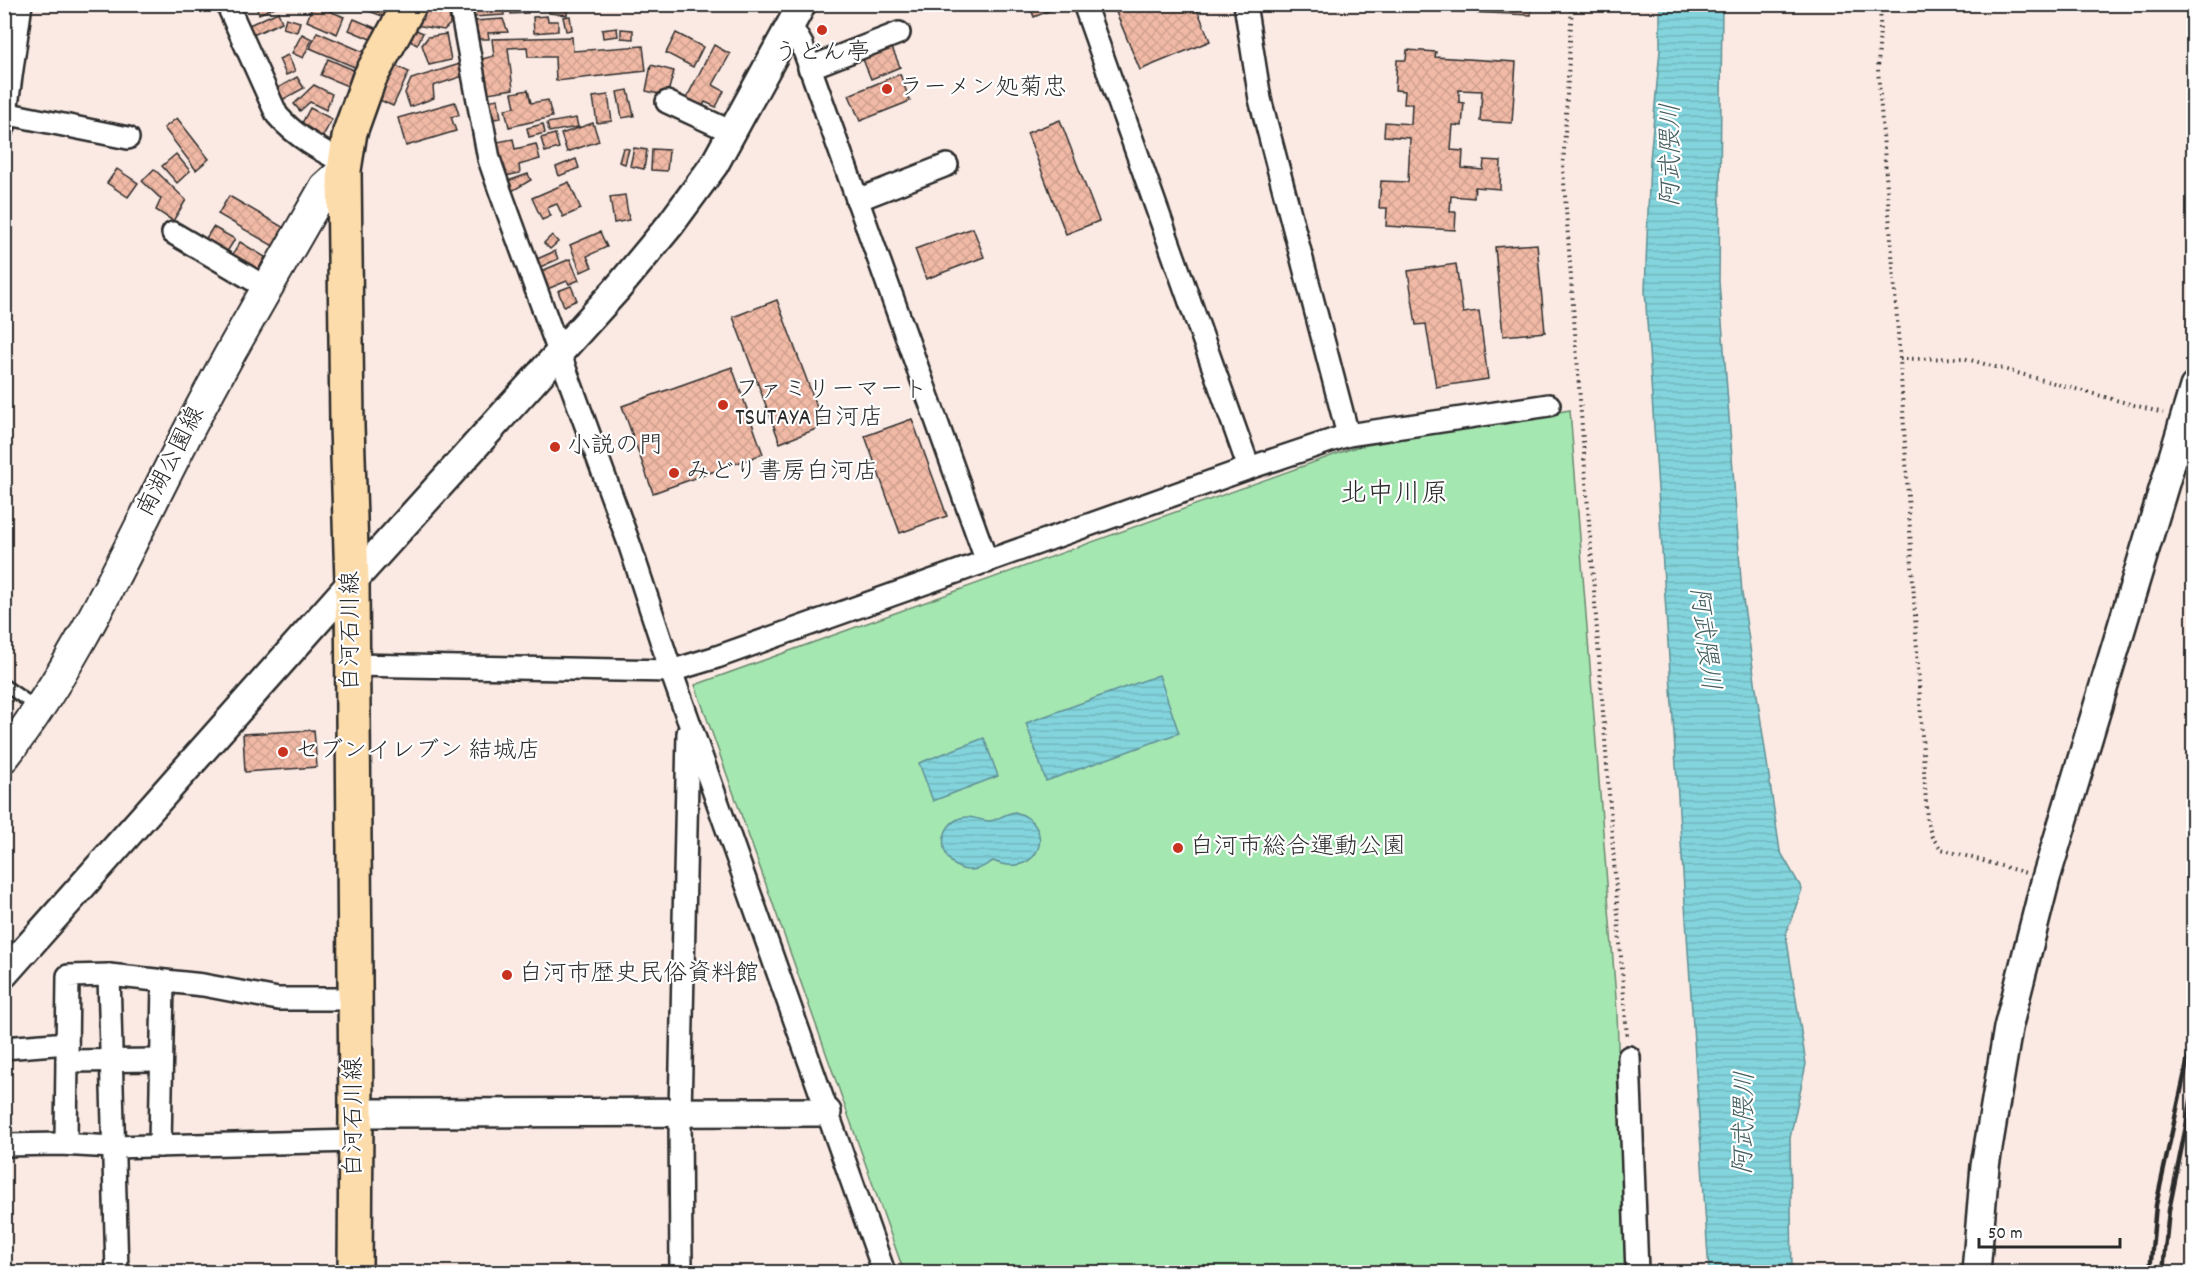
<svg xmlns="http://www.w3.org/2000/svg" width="2198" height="1277" font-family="Dekko,'Klee One',sans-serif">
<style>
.pitch{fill:#a5e7b1;stroke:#68896e;stroke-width:1.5}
.water{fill:url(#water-rules);stroke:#609095;stroke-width:1.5}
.building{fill:url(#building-cross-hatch);stroke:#2b2b2b;stroke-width:1.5}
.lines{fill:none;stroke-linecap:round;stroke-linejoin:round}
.service-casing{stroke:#2b2b2b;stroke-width:15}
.minor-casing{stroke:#2b2b2b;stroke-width:26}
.tertiary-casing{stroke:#2b2b2b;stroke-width:32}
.secondary-casing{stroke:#2b2b2b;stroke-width:34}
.primary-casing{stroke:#2b2b2b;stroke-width:38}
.path{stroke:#2b2b2b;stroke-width:4;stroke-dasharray:1.5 4.5;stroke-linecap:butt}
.service{stroke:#fff;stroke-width:10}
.minor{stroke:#fff;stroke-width:21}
.tertiary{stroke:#fff;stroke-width:27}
.secondary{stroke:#fff;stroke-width:30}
.primary{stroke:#fddcac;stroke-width:33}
.rail{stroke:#2b2b2b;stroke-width:4.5}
.poi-dot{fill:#c8321e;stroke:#fff;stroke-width:2}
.labels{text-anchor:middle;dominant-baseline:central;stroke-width:4.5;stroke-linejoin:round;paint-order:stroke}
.poi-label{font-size:24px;fill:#2b2b2b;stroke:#fff;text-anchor:start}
.street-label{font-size:24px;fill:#2b2b2b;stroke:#fff}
.water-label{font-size:26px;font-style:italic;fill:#455e60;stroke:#fff}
.quarter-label{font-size:27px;fill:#2b2b2b;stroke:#fff}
</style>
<defs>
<pattern id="water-rules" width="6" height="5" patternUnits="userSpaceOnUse" patternTransform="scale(1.5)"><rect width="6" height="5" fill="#83d4dc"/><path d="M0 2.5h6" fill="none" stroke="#71b6bd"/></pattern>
<pattern id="building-cross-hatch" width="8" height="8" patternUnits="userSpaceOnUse" patternTransform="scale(1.5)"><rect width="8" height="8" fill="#f1baa6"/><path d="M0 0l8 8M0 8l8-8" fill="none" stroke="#cfa08f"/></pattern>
</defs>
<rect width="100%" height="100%" fill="#fbeae4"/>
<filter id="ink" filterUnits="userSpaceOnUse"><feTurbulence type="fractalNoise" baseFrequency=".0167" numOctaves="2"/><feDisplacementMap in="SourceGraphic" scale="12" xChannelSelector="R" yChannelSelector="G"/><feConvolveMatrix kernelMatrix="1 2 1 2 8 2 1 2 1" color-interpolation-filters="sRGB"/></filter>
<g filter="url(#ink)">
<polygon class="pitch" points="1570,410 1617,1011 1625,1272 904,1272 695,685 1356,447"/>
<g class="water">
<polygon points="1660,5 1722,5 1719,281 1742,593 1780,851 1802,889 1786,934 1806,1064 1790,1138 1792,1272 1709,1272 1645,290 1650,160 1660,50"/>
<polygon points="1159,675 1179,733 1046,781 1026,723"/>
<polygon points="984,738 998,776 933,801 919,763"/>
<path d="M1015 812C1058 824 1041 881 993 861 986 865 980 870 971 870 944 871 933 834 956 820 968 813 977 820 989 821 995 821 1006 813 1015 812Z"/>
</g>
<g class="building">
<polygon points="255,4 274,4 275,7 259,14"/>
<polygon points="313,4 344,17 337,34 307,21"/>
<polygon points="368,4 390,4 393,6 388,18 366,10"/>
<polygon points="426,4 449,4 450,24 444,30 415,25"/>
<polygon points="503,4 504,15 473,17 472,5"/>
<polygon points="528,4 528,13 511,14 511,5"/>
<polygon points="543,4 570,4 568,5 567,15 549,13 549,9 543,9"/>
<polygon points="1029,4 1063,4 1063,5 1034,17"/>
<polygon points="1133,4 1195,4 1210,41 1140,70 1116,12"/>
<polygon points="1446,4 1532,4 1531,15 1446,11"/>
<polygon points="278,12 282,22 253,35 249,25"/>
<polygon points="547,16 548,21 558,21 558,31 534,33 533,17"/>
<polygon points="570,16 572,30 566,31 563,17"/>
<polygon points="286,18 300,22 297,32 283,28"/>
<polygon points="354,19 380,30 375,41 349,30"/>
<polygon points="503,19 508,32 488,33 489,39 479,39 478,33 475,33 474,21"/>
<polygon points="617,28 618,36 603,38 602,30"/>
<polygon points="621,29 633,30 633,39 621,38"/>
<polygon points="416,30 423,33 417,45 410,41"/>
<polygon points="317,32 366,53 359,69 310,48"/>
<polygon points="676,33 703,47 693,67 666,53"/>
<polygon points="302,34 312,39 303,58 292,53"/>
<polygon points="446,34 451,60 429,65 422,45 428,37"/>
<polygon points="572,37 573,51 643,46 646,71 556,81 555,57 528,57 527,47 508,48 513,89 488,93 482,59 494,56 492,39"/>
<polygon points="714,45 730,54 713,85 724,91 716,107 705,102 702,107 686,99"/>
<polygon points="891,45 900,67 871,79 862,57"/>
<polygon points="1407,50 1436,52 1435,57 1516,62 1512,123 1480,121 1482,91 1459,90 1459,102 1464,103 1462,126 1453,125 1451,150 1463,151 1462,168 1483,170 1484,160 1501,161 1500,189 1475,187 1474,198 1451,196 1450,212 1456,212 1455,230 1386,226 1387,208 1379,208 1381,181 1408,182 1410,138 1384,136 1385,122 1411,124 1412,104 1404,104 1405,91 1395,90 1397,60 1406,60"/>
<polygon points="288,55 295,71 286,75 279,59"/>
<polygon points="328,59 356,71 350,87 321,75"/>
<polygon points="460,64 463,76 433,86 434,98 410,107 405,93 411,79"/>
<polygon points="394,65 409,72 393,106 377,99"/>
<polygon points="651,65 674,71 667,96 646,91"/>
<polygon points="900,74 910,101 860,121 849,95"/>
<polygon points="297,77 304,88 282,100 276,89"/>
<polygon points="314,85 332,94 326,110 310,102 300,111 294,104"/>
<polygon points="528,90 531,103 548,100 552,117 509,127 505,109 515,107 512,93"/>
<polygon points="628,90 634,116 622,118 617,92"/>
<polygon points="608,95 612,121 597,123 593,97"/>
<polygon points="498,99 501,118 489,120 486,101"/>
<polygon points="455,102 459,115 451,117 456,131 406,146 398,118"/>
<polygon points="310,108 332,119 322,138 300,127"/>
<polygon points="177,118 209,159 196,170 164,128"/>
<polygon points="576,118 578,127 549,132 547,123"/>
<polygon points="1060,120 1099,221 1066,234 1027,133"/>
<polygon points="593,123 599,141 567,152 561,134"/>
<polygon points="543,124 545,133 529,137 527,128"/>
<polygon points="555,134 559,148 545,152 541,138"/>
<polygon points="513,139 515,149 536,144 540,159 519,165 520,173 505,176 497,142"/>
<polygon points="623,148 629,149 625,164 619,162"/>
<polygon points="634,148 647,150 644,169 630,166"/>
<polygon points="652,149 669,150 667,171 651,170"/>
<polygon points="176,154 190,171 177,183 162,166"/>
<polygon points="576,159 579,168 559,176 556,167"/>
<polygon points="117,169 138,183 128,197 107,183"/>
<polygon points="154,169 186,200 173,221 156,210 161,199 142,181"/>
<polygon points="528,174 531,180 512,191 508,181"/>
<polygon points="569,182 581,209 563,217 557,204 547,208 551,216 542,220 532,198"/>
<polygon points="625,195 629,220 614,223 610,197"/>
<polygon points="229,196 286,229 275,247 218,214"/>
<polygon points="213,227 235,239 225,255 203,243"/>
<polygon points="973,228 984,257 926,279 915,249"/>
<polygon points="600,232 607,247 587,256 592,267 581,272 570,245"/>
<polygon points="552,235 558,242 550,249 544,243"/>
<polygon points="240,242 265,257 258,270 232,256"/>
<polygon points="1537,244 1545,332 1503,336 1495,247"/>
<polygon points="555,251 558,259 538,268 535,260"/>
<polygon points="570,259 579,280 569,284 567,281 545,290 537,273"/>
<polygon points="1456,264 1463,313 1479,311 1488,379 1436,387 1426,324 1416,325 1408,271"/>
<polygon points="571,286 577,300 564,306 558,291"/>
<polygon points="777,300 824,426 780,443 733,317"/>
<polygon points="732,367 763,454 653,493 622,406"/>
<polygon points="912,419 947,516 900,533 865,436"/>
<polygon points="314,730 317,767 245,772 243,734"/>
</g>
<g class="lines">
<g class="service-casing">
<polyline id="service" points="4,685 36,707"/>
</g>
<g class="minor-casing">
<g id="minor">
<path d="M227 4 277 115C296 137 320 150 345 163"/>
<polyline points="460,4 489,159 499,188 630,546 671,671 884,1272"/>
<polyline points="1084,4 1249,468"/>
<polyline points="1245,4 1260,99 1348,435"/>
<polyline points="791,26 802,45 987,562"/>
<polyline points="809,68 899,33"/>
<polyline points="667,102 732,132"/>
<polyline points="4,113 128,138"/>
<polyline points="4,127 21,4"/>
<polyline points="857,200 947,165"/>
<polyline points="173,233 267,288"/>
<polyline points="351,665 671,671 717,657 1249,468 1348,435 1549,405"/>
<polyline points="109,975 117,1272"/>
<polyline points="4,1048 67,1043"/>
<polyline points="1629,1057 1637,1272"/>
<polyline points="67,1061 160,1060"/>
<polyline points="70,1144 66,1140 68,976 109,975 203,985 278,999 354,999"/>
<polyline points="4,1145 60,1144 113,1147 354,1141"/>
<polyline points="160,1146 163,982"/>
<polyline points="681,1272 680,1113 688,733"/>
</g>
</g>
<g class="tertiary-casing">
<g id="tertiary">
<polyline points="4,974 352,582 617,289 670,225 714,165 802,4"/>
<polyline points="356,1113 827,1112"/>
<polyline points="1976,1272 1985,1166 2008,1028 2046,878 2194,387"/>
</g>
</g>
<g class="secondary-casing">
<path id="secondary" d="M4 757C76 665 124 556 177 453 223 362 275 275 325 187L344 170"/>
</g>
<g class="primary-casing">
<polyline id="primary" points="355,1272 356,1113 352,582 347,426 344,170 350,132 369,79 410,4"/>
</g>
<g class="path">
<polyline points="1572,4 1563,169 1627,1038"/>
<polyline points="1881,4 1878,69 1900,359 1927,821 1932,837 1941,849 2026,873"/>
<polyline points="1900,359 1963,358 2163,413"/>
</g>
<use href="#service" class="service"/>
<use href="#minor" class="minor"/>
<use href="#tertiary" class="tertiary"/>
<use href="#secondary" class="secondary"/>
<use href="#primary" class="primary"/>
<g class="rail">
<polyline points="2150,1272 2156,1205 2194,1031"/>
<polyline points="2163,1272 2169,1210 2194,1087"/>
</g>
</g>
</g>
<g class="poi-dot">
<circle cx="822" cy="30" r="6"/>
<circle cx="887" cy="89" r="6"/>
<circle cx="723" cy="405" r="6"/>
<circle cx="555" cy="447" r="6"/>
<circle cx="674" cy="473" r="6"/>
<circle cx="283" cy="752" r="6"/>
<circle cx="1178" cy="848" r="6"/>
<circle cx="507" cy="975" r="6"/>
</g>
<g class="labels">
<g class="poi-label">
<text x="822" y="54" text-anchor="middle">うどん亭</text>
<text x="899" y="89">ラーメン処菊忠</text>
<text x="735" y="391">ファミリーマート<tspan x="735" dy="28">TSUTAYA白河店</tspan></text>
<text x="567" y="447">小説の門</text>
<text x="686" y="473">みどり書房白河店</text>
<text x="295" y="752">セブンイレブン 結城店</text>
<text x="1190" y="848">白河市総合運動公園</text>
<text x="519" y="975">白河市歴史民俗資料館</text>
</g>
<g class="street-label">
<text transform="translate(172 462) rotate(-63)">南湖公園線</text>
<text transform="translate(352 631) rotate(-90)">白河石川線</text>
<text transform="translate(355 1117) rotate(-90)">白河石川線</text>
</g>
<g class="water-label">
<text transform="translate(1672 155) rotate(-90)">阿武隈川</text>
<text transform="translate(1703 639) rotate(83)">阿武隈川</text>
<text transform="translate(1746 1123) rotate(-89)">阿武隈川</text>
</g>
<g class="quarter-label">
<text x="1394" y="495">北中川原</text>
</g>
</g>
<rect width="2198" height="1277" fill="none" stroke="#fff" stroke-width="24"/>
<rect x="12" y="12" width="2174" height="1253" fill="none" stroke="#2b2b2b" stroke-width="2" filter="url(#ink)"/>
<path d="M1979 1238v9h141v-9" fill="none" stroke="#2b2b2b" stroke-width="3"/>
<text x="1988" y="1238" font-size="18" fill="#2b2b2b" stroke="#ffffff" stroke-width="4.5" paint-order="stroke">50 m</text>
</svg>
